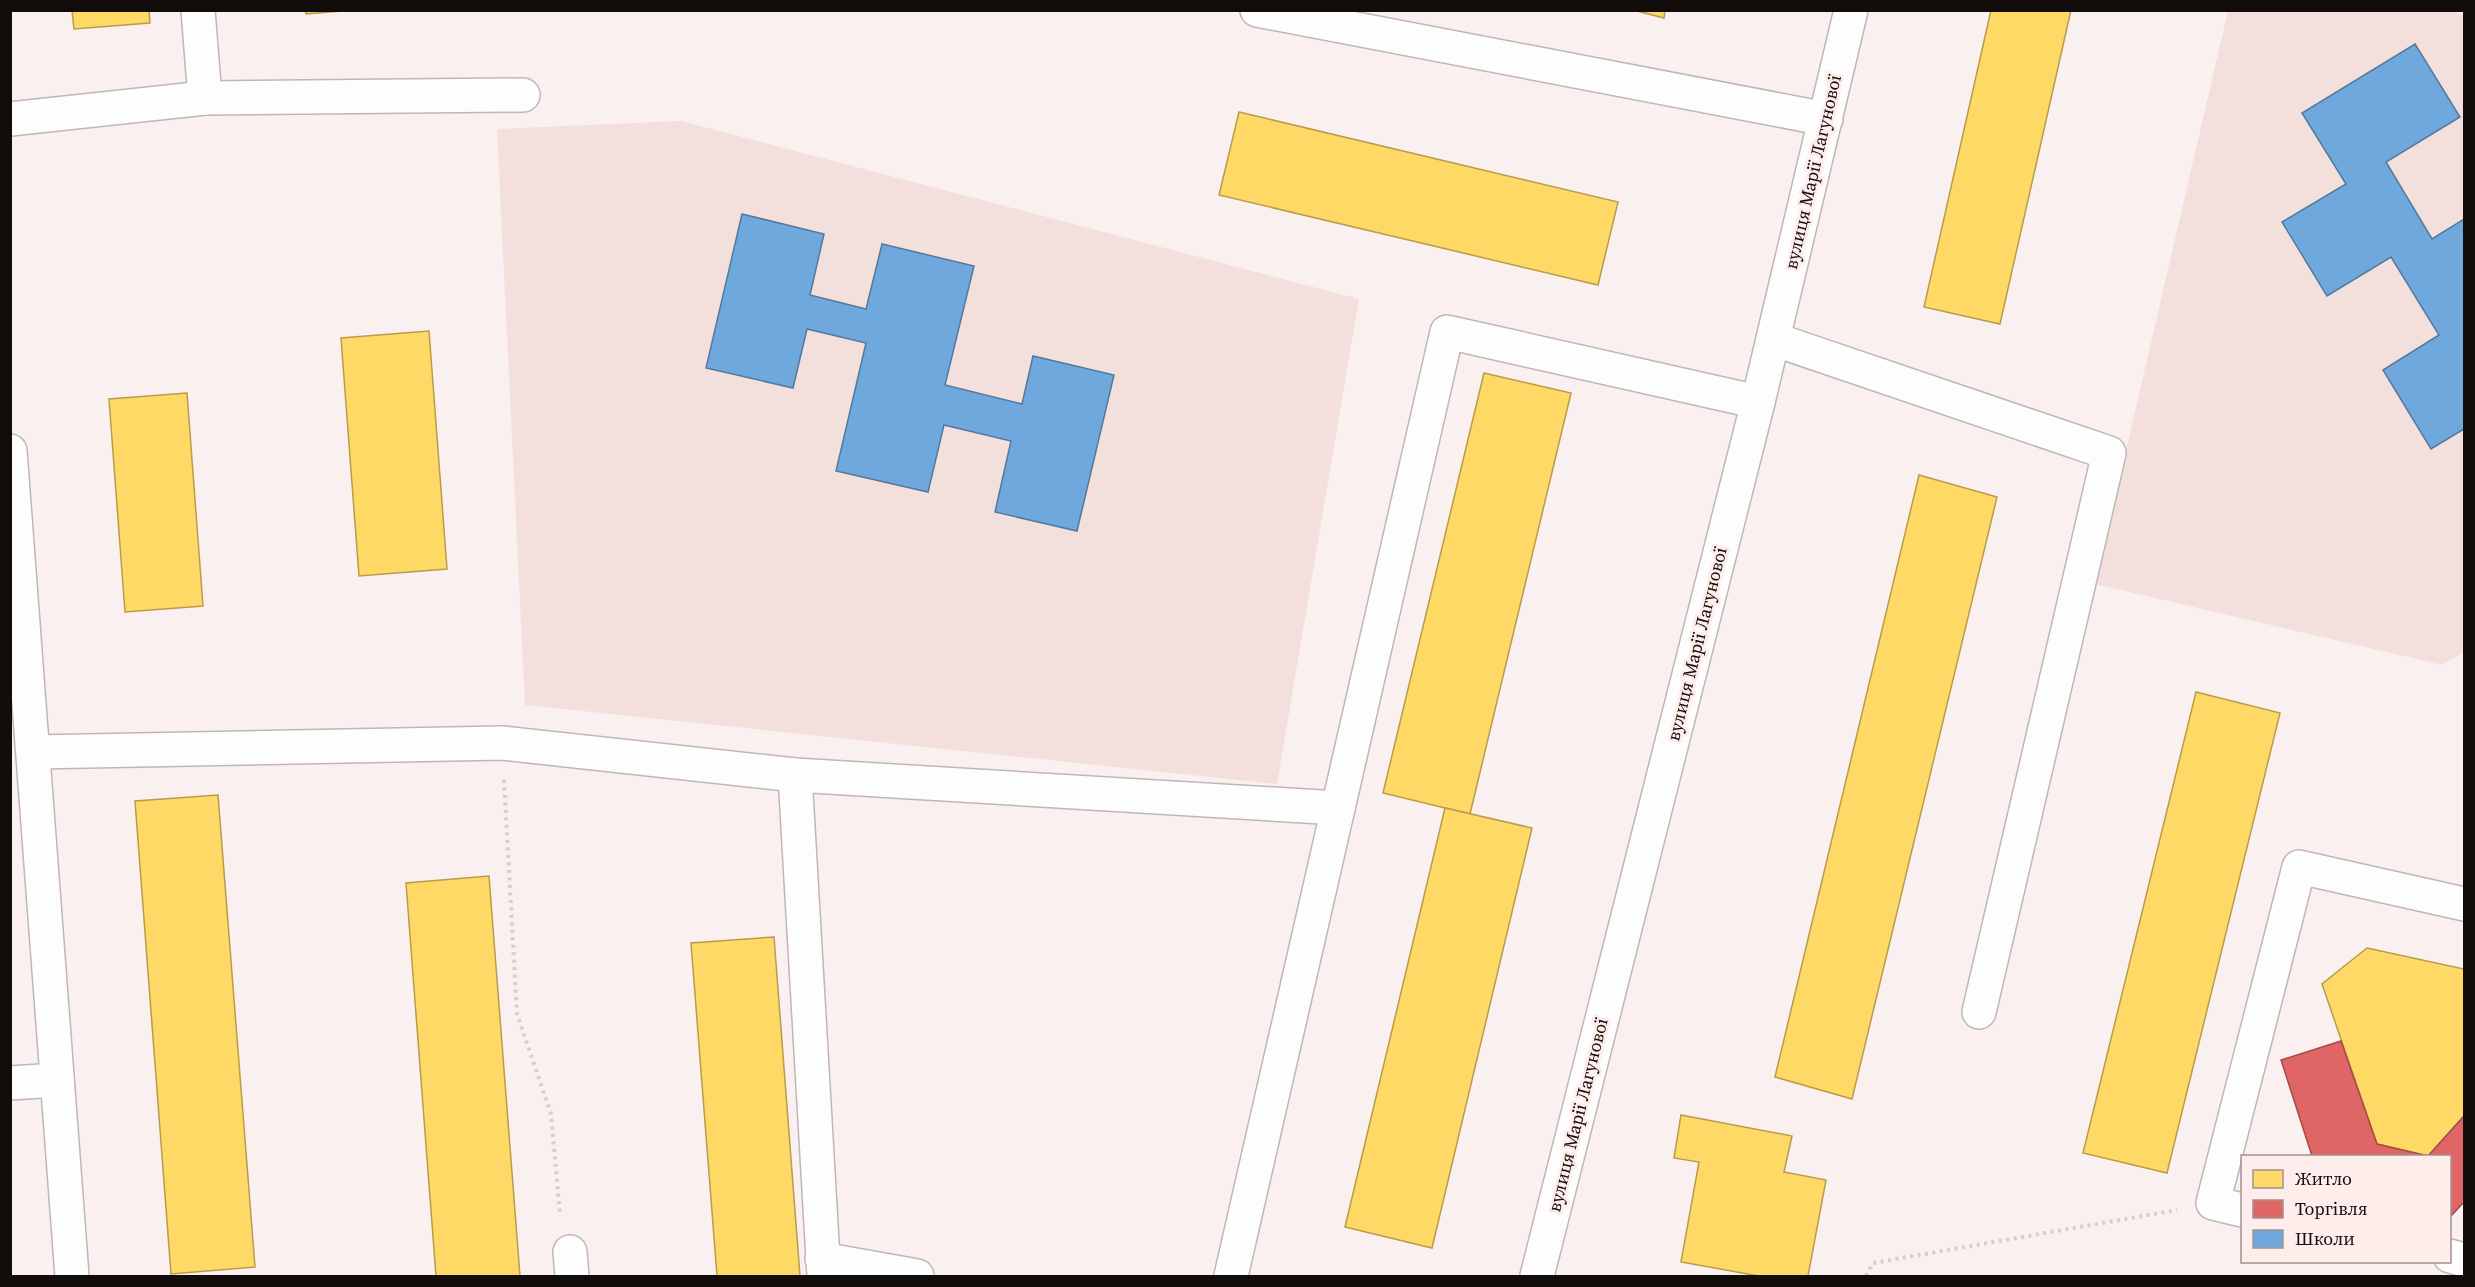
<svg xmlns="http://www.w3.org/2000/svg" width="2475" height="1287" font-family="'Source Serif 4',serif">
  <rect width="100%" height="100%" fill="#faf0ef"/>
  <g fill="#f3dfdc">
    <path d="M2445,10L2464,15V652L2442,665L2095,584L2228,11Z"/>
    <path d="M681,121L1359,299L1277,784L525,705L497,129Z"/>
  </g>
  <g fill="#ffd966" stroke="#b89c4b" stroke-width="1.5">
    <path d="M72,10H149L150,23L74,29Z"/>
    <path d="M305,10H355L306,14Z"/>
    <path d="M1633,10H1665L1664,18Z"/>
    <path d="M1991,10H2071L2000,324L1924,307Z"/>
    <path d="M1239,112L1618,202L1598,285L1219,195Z"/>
    <path d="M429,331L447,569L359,576L341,338Z"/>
    <path d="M1484,373L1571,393L1470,814L1383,793Z"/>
    <path d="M187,393L203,606L125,612L109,399Z"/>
    <path d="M1919,475L1997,497L1852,1099L1775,1077Z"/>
    <path d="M2196,692L2280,713L2167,1173L2083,1153Z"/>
    <path d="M218,795L255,1267L171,1274L135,801Z"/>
    <path d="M1445,808L1532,828L1432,1248L1345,1227Z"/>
    <path d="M489,876L520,1276H436L406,883Z"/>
    <path d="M774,937L800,1276H717L691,943Z"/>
    <path d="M2367,948L2464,969V1116L2428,1156L2377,1144L2322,984Z"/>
    <path d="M1681,1115L1792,1136L1784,1172L1826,1180L1808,1276H1759L1681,1262L1699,1162L1674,1158Z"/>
  </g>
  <path fill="#e06666" stroke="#a24b4b" stroke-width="1.5" d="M2341,1041L2377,1144L2428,1156L2464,1116V1202L2450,1217V1156H2312L2281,1060Z"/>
  <g fill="#6fa8dc" stroke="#53799d" stroke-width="1.5">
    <path d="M2415,44L2460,117L2386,162L2432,239L2464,219V429L2431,449L2383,370L2439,335L2391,257L2327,296L2282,222L2346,184L2302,113Z"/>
    <path d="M742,214L824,234L810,295L866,309L882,244L974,266L945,385L1022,404L1033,356L1114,375L1077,531L995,512L1011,441L944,425L928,492L836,471L866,343L807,329L793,388L706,368Z"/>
  </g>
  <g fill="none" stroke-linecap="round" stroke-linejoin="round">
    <g stroke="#bfb7b6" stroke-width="36">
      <g id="minor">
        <path d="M1257,10L1826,119"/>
        <path d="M205,98L523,95"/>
        <path d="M10,119L205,98L198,10"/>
        <path d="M1773,339L2109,453L1979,1012"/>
        <path d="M10,451L72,1276"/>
        <path d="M35,752L502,743L795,775L1338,808"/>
        <path d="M795,775L824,1276"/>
        <path d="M10,1083L57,1080"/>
        <path d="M2242,1210L2213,1203L2299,867L2464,904"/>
        <path d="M570,1252L572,1276"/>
        <path d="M2450,1256L2464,1260"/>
        <path d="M822,1259L917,1276"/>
        <path d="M1231,1276L1447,332L1758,402"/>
        <path d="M1537,1276L1758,402L1851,10"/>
      </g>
    </g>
    <g stroke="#d1cfcf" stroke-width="4" stroke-dasharray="3 4.5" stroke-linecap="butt">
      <path d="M504,780L517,1014L551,1114L560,1214"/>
      <path d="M1866,1276L1873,1263L2177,1210"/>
    </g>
    <use href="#minor" stroke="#fefdfd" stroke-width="33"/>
  </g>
  <g text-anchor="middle" stroke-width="6" stroke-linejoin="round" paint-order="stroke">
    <g font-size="18" fill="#120c0b" stroke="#feedeb">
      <text transform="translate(1813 172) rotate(-77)" y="6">вулиця Марії Лагунової</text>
      <text transform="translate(1697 644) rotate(-76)" y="6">вулиця Марії Лагунової</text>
      <text transform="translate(1578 1115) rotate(-76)" y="6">вулиця Марії Лагунової</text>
    </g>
  </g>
  <rect width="2475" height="1287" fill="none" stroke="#120c0b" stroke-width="24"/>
  <rect x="2241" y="1155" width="210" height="108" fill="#feedeb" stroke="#a09391" stroke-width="1.5"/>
  <rect x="2253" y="1170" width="30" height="18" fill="#ffd966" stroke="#a09391" stroke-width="1.5"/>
  <text x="2295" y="1185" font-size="18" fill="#120c0b">Житло</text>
  <rect x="2253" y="1200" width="30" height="18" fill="#e06666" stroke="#a09391" stroke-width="1.5"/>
  <text x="2295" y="1215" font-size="18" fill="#120c0b">Торгівля</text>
  <rect x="2253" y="1230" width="30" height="18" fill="#6fa8dc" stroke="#a09391" stroke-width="1.5"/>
  <text x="2295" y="1245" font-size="18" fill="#120c0b">Школи</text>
</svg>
